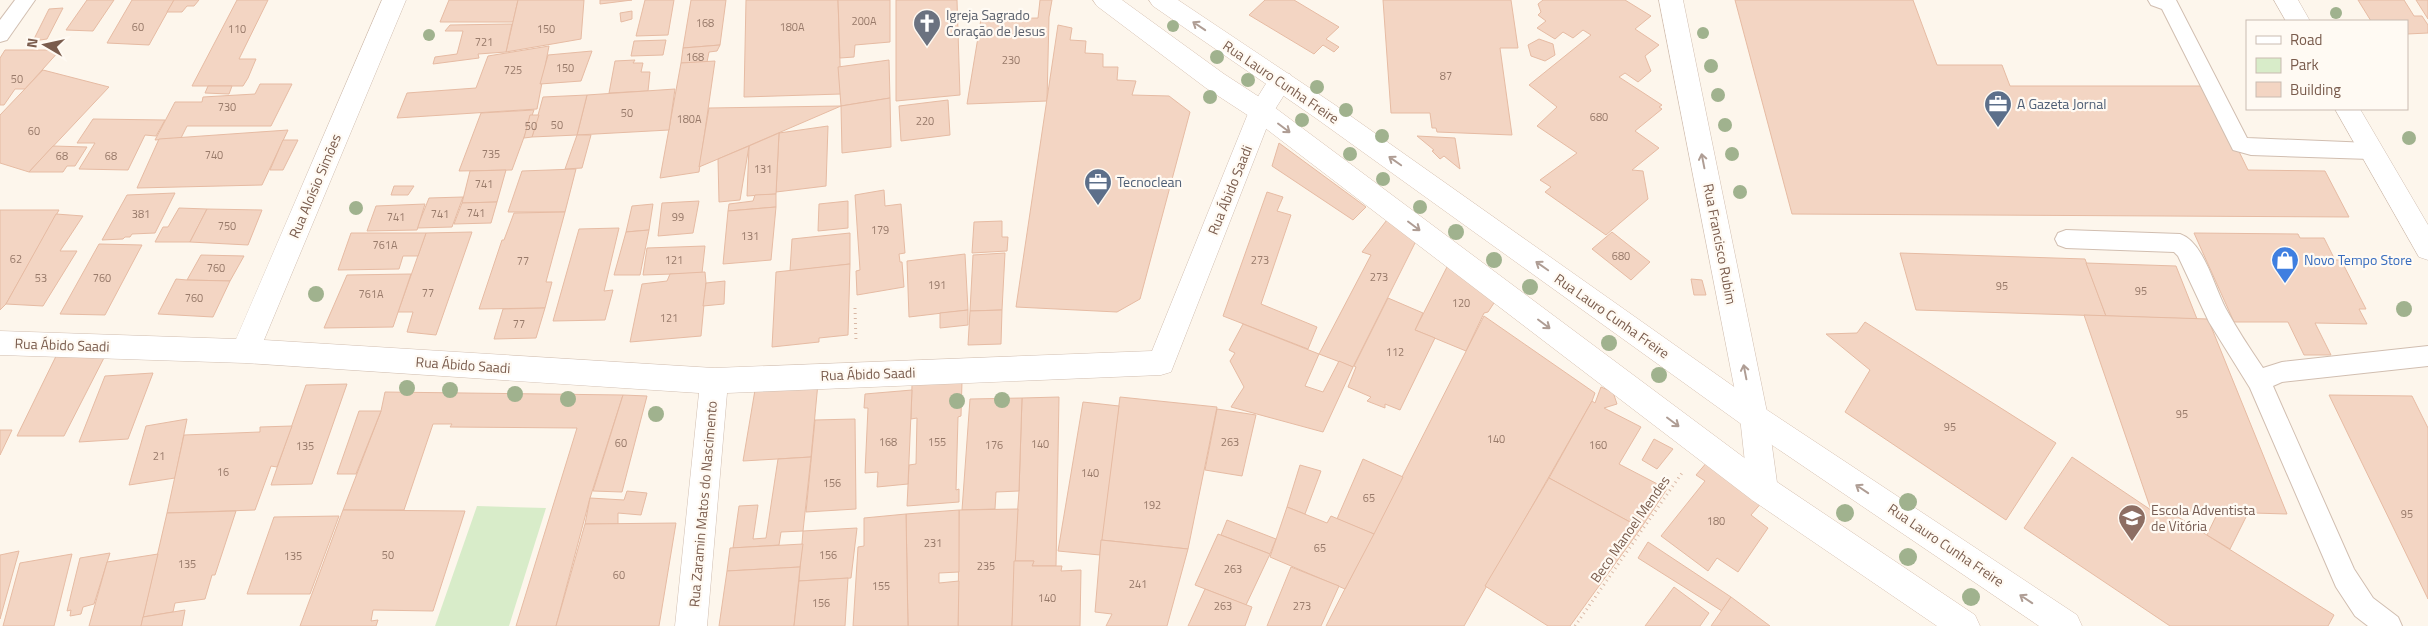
<svg xmlns="http://www.w3.org/2000/svg" width="2428" height="626" font-family="'Titillium Web',sans-serif">
  <rect width="100%" height="100%" fill="#fdf6ec"/>
  <path fill="#d8ecc9" d="M477,506L546,508L509,626H435Z"/>
  <g fill="#f3d5c3" stroke="#e6bba3">
    <path d="M87,0H114L93,31L66,30Z"/>
    <path d="M132,0H174L149,45L107,43Z"/>
    <path d="M174,0H199L194,6H187L182,12H167Z"/>
    <path d="M237,0H268L239,59H256L248,78L243,86H192Z"/>
    <path d="M449,0H518L513,22H440Z"/>
    <path d="M518,0H584L581,39L506,52Z"/>
    <path d="M600,0H632L600,4Z"/>
    <path d="M645,0H674L668,35L636,36Z"/>
    <path d="M691,0H726L720,45L683,48Z"/>
    <path d="M746,0H838L841,94L744,97Z"/>
    <path d="M838,0H890V42L855,45L854,57L840,58Z"/>
    <path d="M896,0H957L960,95L896,101Z"/>
    <path d="M1040,0H1052L1049,17L1047,101L967,104L981,19L1038,18Z"/>
    <path d="M1265,0H1294L1339,27L1326,39L1339,47L1334,52L1323,45L1314,54L1249,15Z"/>
    <path d="M1383,0H1511L1518,48H1500L1512,135L1437,132L1436,128H1432L1430,113H1391Z"/>
    <path d="M1543,0H1625L1651,16L1635,29L1659,45L1645,56L1651,71L1638,82L1625,73L1619,77L1662,105L1659,107L1662,109L1635,131L1659,148L1632,170L1643,171L1648,199L1606,235L1545,192L1551,187L1540,180L1577,153L1537,126L1557,107L1529,85L1591,35L1583,30L1573,38L1563,32L1555,39L1537,28L1546,21L1538,15L1541,12L1538,4Z"/>
    <path d="M1735,0H1913L1937,65H2002L2010,86H2207L2248,170L2325,171L2349,217L1792,214Z"/>
    <path d="M2358,0H2404L2414,16H2422L2428,25V33L2407,34V21H2371Z"/>
    <path d="M2416,0H2428V19Z"/>
    <path d="M63,8L47,39L33,41L49,9Z"/>
    <path d="M632,11V19L621,22L620,13Z"/>
    <path d="M512,24L506,52L478,54L479,58L433,64L435,57L457,54L463,31H445L450,25Z"/>
    <path d="M1058,25L1072,28L1070,40L1086,41L1085,53L1103,54V67H1118L1117,80L1136,81L1132,95L1169,96L1190,112L1140,299L1117,312L1016,307Z"/>
    <path d="M1539,39L1553,44L1555,55L1545,61L1531,56L1528,45Z"/>
    <path d="M666,40L663,55L631,56L634,41Z"/>
    <path d="M720,45L717,51L709,52L707,62L681,63L683,48Z"/>
    <path d="M549,46L537,109L397,118L407,93L476,88L488,56Z"/>
    <path d="M5,50H60L25,89H15L4,105H0V58Z"/>
    <path d="M592,51L581,81L540,84L548,55Z"/>
    <path d="M635,60L633,63H643L641,72H650L648,91L609,93L615,61Z"/>
    <path d="M889,60L890,98L841,106L838,67Z"/>
    <path d="M715,61L699,172L660,178L681,63Z"/>
    <path d="M43,70L109,87L29,172L0,163V115Z"/>
    <path d="M260,84H292L271,126H187L181,138L155,140L175,102H202L203,97L255,94Z"/>
    <path d="M208,86H232L229,94L205,93Z"/>
    <path d="M675,89L669,130L577,135L587,95Z"/>
    <path d="M587,95L577,135L532,137L543,97Z"/>
    <path d="M890,98L891,147L842,153L841,106Z"/>
    <path d="M948,100L950,135L901,141L899,106Z"/>
    <path d="M841,106L718,159L699,167L709,108Z"/>
    <path d="M534,110L512,170L459,171L481,113Z"/>
    <path d="M530,115H539L532,137L524,138Z"/>
    <path d="M93,119L165,120L156,136L145,135L128,170L79,169L95,143H77Z"/>
    <path d="M828,126L826,186L776,192L779,133Z"/>
    <path d="M288,130L262,185L137,188L159,139Z"/>
    <path d="M779,133L776,194L747,196L749,146Z"/>
    <path d="M577,135H591L582,168L565,169Z"/>
    <path d="M1417,136L1455,138L1460,169L1444,156L1440,159L1432,151L1434,150Z"/>
    <path d="M283,140H298L283,170H270Z"/>
    <path d="M1279,143L1366,207L1353,220L1272,166Z"/>
    <path d="M53,146L87,147L75,166H67L63,172H29Z"/>
    <path d="M749,146L740,200L719,202L718,159Z"/>
    <path d="M576,169L565,212H508L522,171Z"/>
    <path d="M506,170L497,202L462,203L470,171Z"/>
    <path d="M394,186H414L408,195H391Z"/>
    <path d="M884,190L885,206L901,204L905,253L899,254L900,262H902L904,287L857,295L856,271L860,270L855,195Z"/>
    <path d="M1267,192L1283,197L1277,211L1291,215L1261,304L1317,327L1308,349L1223,316Z"/>
    <path d="M175,193L155,233L132,234L130,237H125L123,239L102,240L127,195Z"/>
    <path d="M776,194V207L728,211L729,204L753,201L755,195Z"/>
    <path d="M463,197L452,227L417,228L429,198Z"/>
    <path d="M699,201L693,233L658,236L662,203Z"/>
    <path d="M848,201V228L818,231L819,204Z"/>
    <path d="M497,202L491,223L454,224L462,203Z"/>
    <path d="M425,204L417,230L367,231L376,206Z"/>
    <path d="M653,204L649,230L626,232L632,206Z"/>
    <path d="M776,207L771,260L723,264L728,211Z"/>
    <path d="M179,208L207,209L190,242H155L163,227H168Z"/>
    <path d="M207,209L262,210L248,245L190,242Z"/>
    <path d="M0,210H59L6,304L0,310Z"/>
    <path d="M565,212L546,282H552L545,308L479,309L502,240H504L514,213Z"/>
    <path d="M56,214L83,216L60,251H77L43,306L6,304Z"/>
    <path d="M1390,216L1418,237L1353,367L1319,354L1371,255L1362,252Z"/>
    <path d="M1002,221V237H1008L1007,251L972,253L974,222Z"/>
    <path d="M619,228L604,291L613,290L605,320L553,321L579,229Z"/>
    <path d="M649,230L640,275H614L626,232Z"/>
    <path d="M472,232L436,335L407,332L413,312H398L426,233Z"/>
    <path d="M1612,232L1650,262L1631,280L1592,249Z"/>
    <path d="M351,233H426L418,256H403L399,269L338,270Z"/>
    <path d="M850,233V264L790,271L792,239Z"/>
    <path d="M2194,233L2298,234L2300,238H2324L2335,260H2341L2366,309H2359L2367,324L2315,323L2331,355H2304L2288,322H2234Z"/>
    <path d="M99,244L142,245L105,315L60,314Z"/>
    <path d="M705,246L702,273L643,275L647,248Z"/>
    <path d="M1005,253L1002,310L970,311L973,255Z"/>
    <path d="M1900,253L2085,259L2106,316L1916,310Z"/>
    <path d="M965,254L968,310L909,317L907,261Z"/>
    <path d="M201,255L244,256L230,281L187,280Z"/>
    <path d="M1450,261L1500,294L1488,312L1484,313L1466,351L1415,330Z"/>
    <path d="M2086,263L2176,266L2197,319L2106,316Z"/>
    <path d="M850,264L848,335L819,338V342L772,347L776,272Z"/>
    <path d="M705,272L706,283L701,336L630,342L642,284L667,281L670,274Z"/>
    <path d="M411,274L393,327L324,328L347,275Z"/>
    <path d="M176,279L187,280L230,281L213,317L158,314Z"/>
    <path d="M1691,279L1702,280L1706,295H1694Z"/>
    <path d="M725,281L724,304L703,306L706,283Z"/>
    <path d="M1388,298L1423,313L1415,330L1435,338L1400,410L1385,404V408L1367,401L1371,397L1348,387L1356,367L1354,366Z"/>
    <path d="M545,308L536,338L494,339L503,309Z"/>
    <path d="M968,310V325L940,328V313Z"/>
    <path d="M1002,310L1001,344L968,345L970,311Z"/>
    <path d="M2084,315L2208,319L2287,514L2151,510Z"/>
    <path d="M1484,316L1595,393L1592,401L1464,626H1326Z"/>
    <path d="M1865,322L2056,443L2006,520L1845,412L1870,370L1826,334L1857,333Z"/>
    <path d="M1243,324L1319,354L1305,386L1323,392L1339,361L1353,367L1323,432L1231,407L1244,387L1230,361L1235,353L1229,350Z"/>
    <path d="M59,350H108L64,436H17Z"/>
    <path d="M153,373L128,439L79,442L105,376Z"/>
    <path d="M962,381L961,416L958,417L956,490L959,489V502L907,506L909,465L916,464L917,418L911,419L912,385Z"/>
    <path d="M818,383L811,457L743,461L755,390Z"/>
    <path d="M347,384L312,484L271,485L306,385Z"/>
    <path d="M1601,387L1613,392L1617,404L1604,408L1641,427L1619,464L1667,489L1641,528L1549,478L1592,401L1595,403Z"/>
    <path d="M912,390L908,484L877,487L878,472L865,473L868,408H864L865,394Z"/>
    <path d="M385,392L623,395L590,498L556,626H516L577,428L450,427L452,424H433L404,510H343L381,411Z"/>
    <path d="M623,395L647,396L622,492L593,491Z"/>
    <path d="M2329,395L2412,396L2428,428V599Z"/>
    <path d="M1059,397L1056,566H1032L1034,561H1014L1019,491L1022,398Z"/>
    <path d="M1120,397L1217,407L1188,549L1101,540Z"/>
    <path d="M1022,398L1019,491L996,492L995,509L962,510L970,399Z"/>
    <path d="M1083,402L1119,406L1100,555L1058,551Z"/>
    <path d="M1217,409L1256,415L1242,476L1205,470Z"/>
    <path d="M359,411H381L356,474H337Z"/>
    <path d="M187,419L175,478L129,485L146,426Z"/>
    <path d="M855,419L856,509L806,512L815,420Z"/>
    <path d="M292,426L277,467L271,466L255,510L167,513L184,435L260,432V427Z"/>
    <path d="M0,430H12L0,455Z"/>
    <path d="M1654,439L1673,449L1657,469L1642,460Z"/>
    <path d="M811,457L803,531L781,532L779,545L733,548L739,506L758,505L753,539L766,538L778,459Z"/>
    <path d="M2072,457L2151,510H2167L2334,615L2328,626H2170L2024,528Z"/>
    <path d="M1363,459L1403,477L1374,534L1337,519Z"/>
    <path d="M1708,461L1763,501L1751,515L1768,528L1738,572L1717,558L1708,571L1661,536L1705,481L1696,475Z"/>
    <path d="M1300,465L1321,471L1305,514L1287,507Z"/>
    <path d="M1549,478L1641,528L1570,626H1548L1485,586Z"/>
    <path d="M627,491L647,493L641,515L618,513V524H585L590,498L624,500Z"/>
    <path d="M1287,507L1327,523L1331,516L1374,534L1345,589L1270,557Z"/>
    <path d="M1018,509L1012,626H958L959,510Z"/>
    <path d="M343,510L465,511L433,611L373,610L371,621L378,620L376,626H300Z"/>
    <path d="M959,510V572L939,573V583L959,581L958,626H908L906,514Z"/>
    <path d="M236,511L215,575H212L205,599L175,603L173,612L143,617L167,513Z"/>
    <path d="M2218,512L2248,513L2230,549L2207,535Z"/>
    <path d="M906,514L908,626H853L858,547L864,546V518Z"/>
    <path d="M339,516L310,594H247L274,517Z"/>
    <path d="M1227,520L1276,539L1270,554L1221,535Z"/>
    <path d="M676,523L659,626H556L585,524Z"/>
    <path d="M857,528L851,578L799,581L803,531Z"/>
    <path d="M1218,534L1270,554L1246,605L1195,585Z"/>
    <path d="M1101,540L1188,549L1167,626H1106L1112,614L1095,612Z"/>
    <path d="M1648,542L1731,597L1722,611L1638,558Z"/>
    <path d="M803,544L800,567L727,571L730,548Z"/>
    <path d="M19,551L0,619V555Z"/>
    <path d="M110,553L94,604L83,607L81,614L70,616L71,610L67,611L80,558Z"/>
    <path d="M72,554L54,626H3L20,563Z"/>
    <path d="M158,554L141,626H89L107,562Z"/>
    <path d="M1014,561H1034L1032,566H1062L1061,571L1081,570L1080,626H1012Z"/>
    <path d="M800,567L794,626H719L727,571Z"/>
    <path d="M1291,567L1339,586L1321,626H1267Z"/>
    <path d="M848,578L845,626H794L799,581Z"/>
    <path d="M1674,587L1709,613L1700,626H1645Z"/>
    <path d="M1205,589L1252,607L1245,626H1188Z"/>
    <path d="M1731,597L1770,626H1711Z"/>
    <path d="M185,610L182,626H141L143,617Z"/>
  </g>
  <g fill="none" stroke-linecap="round" stroke-linejoin="round">
    <g stroke="#d1beb0" stroke-width="2">
      <g id="lane">
        <path d="M15,0H35L7,40L0,42V20Z"/>
        <path d="M2148,0H2176L2247,138L2370,143L2377,145L2380,151L2377,157L2370,159L2251,155L2233,150L2162,9L2151,5Z"/>
        <path d="M2066,230L2180,234C2204,242 2214,287 2226,309C2237,329 2250,349 2263,368L2282,362L2428,346V366L2282,382L2273,386L2354,569L2373,598L2398,617L2402,626H2368L2355,616L2336,587L2250,388L2209,322L2178,256L2174,252L2066,248L2058,245L2055,239L2058,233Z"/>
      </g>
    </g>
    <g stroke="#d1beb0" stroke-width="1">
      <g id="street">
        <path d="M382,0H406L264,340L714,368L1152,351L1249,111L1272,74L1281,72L1290,74L1293,81L1272,114L1171,372L1161,375L727,393L707,626H675L699,393L245,363L0,355V331L236,339Z"/>
        <path d="M1659,0H1683L1768,417L1778,490L1774,500L1763,504L1752,500L1748,490L1740,417Z"/>
        <path d="M2274,0H2298L2310,21H2286Z"/>
        <path d="M2335,109H2360L2428,225V260L2419,257Z"/>
      </g>
    </g>
    <g stroke="#d6c0b0" stroke-width="1">
      <g id="secondary">
        <path d="M1093,0H1122L1224,74L1270,104L1774,480L1975,615L1980,626H1937L1752,500L1252,118L1206,88L1097,6Z"/>
        <path d="M1149,0H1178L1335,105L1764,408L2077,615L2082,626H2039L1744,426L1317,119L1153,6Z"/>
      </g>
    </g>
    <g stroke="#d9b8a5" stroke-width="3" stroke-dasharray="1 4" stroke-linecap="butt">
      <path d="M855,308L856,342"/>
      <path d="M1575,626L1682,473"/>
    </g>
    <use href="#lane" fill="#fff" fill-rule="evenodd"/>
    <use href="#street" fill="#fff" fill-rule="evenodd"/>
    <use href="#secondary" fill="#fff" fill-rule="evenodd"/>
  </g>
  <g fill="#a0b28e">
    <circle cx="2336" cy="13" r="6"/>
    <circle cx="1173" cy="26" r="6"/>
    <circle cx="1703" cy="33" r="6"/>
    <circle cx="429" cy="35" r="6"/>
    <circle cx="1217" cy="57" r="7"/>
    <circle cx="1711" cy="66" r="7"/>
    <circle cx="1248" cy="80" r="7"/>
    <circle cx="1317" cy="87" r="7"/>
    <circle cx="1718" cy="95" r="7"/>
    <circle cx="1210" cy="97" r="7"/>
    <circle cx="1346" cy="110" r="7"/>
    <circle cx="1302" cy="120" r="7"/>
    <circle cx="1725" cy="125" r="7"/>
    <circle cx="1382" cy="136" r="7"/>
    <circle cx="2409" cy="138" r="7"/>
    <circle cx="1350" cy="154" r="7"/>
    <circle cx="1732" cy="154" r="7"/>
    <circle cx="1383" cy="179" r="7"/>
    <circle cx="1740" cy="192" r="7"/>
    <circle cx="1420" cy="207" r="7"/>
    <circle cx="356" cy="208" r="7"/>
    <circle cx="1456" cy="232" r="8"/>
    <circle cx="1494" cy="260" r="8"/>
    <circle cx="1530" cy="287" r="8"/>
    <circle cx="316" cy="294" r="8"/>
    <circle cx="2404" cy="309" r="8"/>
    <circle cx="1609" cy="343" r="8"/>
    <circle cx="1659" cy="375" r="8"/>
    <circle cx="407" cy="388" r="8"/>
    <circle cx="450" cy="390" r="8"/>
    <circle cx="515" cy="394" r="8"/>
    <circle cx="568" cy="399" r="8"/>
    <circle cx="1002" cy="400" r="8"/>
    <circle cx="957" cy="401" r="8"/>
    <circle cx="656" cy="414" r="8"/>
    <circle cx="1908" cy="502" r="9"/>
    <circle cx="1845" cy="513" r="9"/>
    <circle cx="1908" cy="557" r="9"/>
    <circle cx="1971" cy="597" r="9"/>
  </g>
  <defs><path id="oneway-shaft" d="M-6 0H5M1.5-3L5.5 0L1.5 3" fill="none" stroke-width="1.6" stroke-linecap="round" stroke-linejoin="round" transform="scale(1.25)"/></defs>
  <g stroke="#af9d94">
    <use href="#oneway-shaft" transform="translate(1199 26) rotate(-146)"/>
    <use href="#oneway-shaft" transform="translate(1284 128) rotate(37)"/>
    <use href="#oneway-shaft" transform="translate(1395 161) rotate(-145)"/>
    <use href="#oneway-shaft" transform="translate(1703 161) rotate(-101)"/>
    <use href="#oneway-shaft" transform="translate(1414 226) rotate(37)"/>
    <use href="#oneway-shaft" transform="translate(1542 266) rotate(-145)"/>
    <use href="#oneway-shaft" transform="translate(1544 324) rotate(37)"/>
    <use href="#oneway-shaft" transform="translate(1745 372) rotate(-101)"/>
    <use href="#oneway-shaft" transform="translate(1673 422) rotate(37)"/>
    <use href="#oneway-shaft" transform="translate(1862 489) rotate(-146)"/>
    <use href="#oneway-shaft" transform="translate(2026 599) rotate(-146)"/>
  </g>
  <defs>
    <g id="church-pin" transform="scale(1.4375)"><path d="M0 17L-7.5 6A9.5 9.5 0 1 1 7.5 6Z" fill="#6b7280" stroke="#fffaf3"/><path d="M-1.2-6h2.4v3.5h3.3v2.4h-3.3V6h-2.4V-.1h-3.3v-2.4h3.3Z" fill="#fff"/></g>
    <g id="office-pin" transform="scale(1.4375)"><path d="M0 17L-7.5 6A9.5 9.5 0 1 1 7.5 6Z" fill="#5c6f8a" stroke="#fffaf3"/><path d="M-6-3h4V-5.5h4V-3h4V5H-6ZM-1-4.5V-3h2v-1.5ZM-6 0V1H6V0Z" fill="#fff"/></g>
    <g id="shop-pin" transform="scale(1.4375)"><path d="M0 17L-7.5 6A9.5 9.5 0 1 1 7.5 6Z" fill="#3f7fe0" stroke="#fffaf3"/><path d="M-5-2.5h2.3a2.7 3.5 0 0 1 5.4 0H5L5.5 6h-11ZM-1.5-2.5h3a1.5 2.3 0 0 0-3 0Z" fill="#fff"/></g>
    <g id="school-pin" transform="scale(1.4375)"><path d="M0 17L-7.5 6A9.5 9.5 0 1 1 7.5 6Z" fill="#8d6e63" stroke="#fffaf3"/><path d="M0-5L7-2L0 1L-7-2ZM-4 1L0 2.5L4 1V4Q0 6-4 4Z" fill="#fff"/></g>
  </defs>
  <g fill-rule="evenodd">
    <use href="#church-pin" x="927" y="23"/>
    <use href="#office-pin" x="1998" y="104"/>
    <use href="#office-pin" x="1098" y="182"/>
    <use href="#shop-pin" x="2285" y="260"/>
    <use href="#school-pin" x="2132" y="518"/>
  </g>
  <g text-anchor="middle" stroke-width="4.5" stroke-linejoin="round" paint-order="stroke">
    <g font-size="11" fill="#987a6a">
      <text x="864" y="25">200A</text>
      <text x="705" y="27">168</text>
      <text x="138" y="31">60</text>
      <text x="792" y="31">180A</text>
      <text x="237" y="33">110</text>
      <text x="546" y="33">150</text>
      <text x="484" y="46">721</text>
      <text x="695" y="61">168</text>
      <text x="1011" y="64">230</text>
      <text x="565" y="72">150</text>
      <text x="513" y="74">725</text>
      <text x="1446" y="80">87</text>
      <text x="17" y="83">50</text>
      <text x="227" y="111">730</text>
      <text x="627" y="117">50</text>
      <text x="1599" y="121">680</text>
      <text x="689" y="123">180A</text>
      <text x="925" y="125">220</text>
      <text x="557" y="129">50</text>
      <text x="531" y="130">50</text>
      <text x="34" y="135">60</text>
      <text x="491" y="158">735</text>
      <text x="214" y="159">740</text>
      <text x="62" y="160">68</text>
      <text x="111" y="160">68</text>
      <text x="763" y="173">131</text>
      <text x="484" y="188">741</text>
      <text x="476" y="217">741</text>
      <text x="141" y="218">381</text>
      <text x="440" y="218">741</text>
      <text x="396" y="221">741</text>
      <text x="678" y="221">99</text>
      <text x="227" y="230">750</text>
      <text x="880" y="234">179</text>
      <text x="750" y="240">131</text>
      <text x="385" y="249">761A</text>
      <text x="1621" y="260">680</text>
      <text x="16" y="263">62</text>
      <text x="674" y="264">121</text>
      <text x="1260" y="264">273</text>
      <text x="523" y="265">77</text>
      <text x="216" y="272">760</text>
      <text x="1379" y="281">273</text>
      <text x="41" y="282">53</text>
      <text x="102" y="282">760</text>
      <text x="937" y="289">191</text>
      <text x="2002" y="290">95</text>
      <text x="2141" y="295">95</text>
      <text x="428" y="297">77</text>
      <text x="371" y="298">761A</text>
      <text x="194" y="302">760</text>
      <text x="1461" y="307">120</text>
      <text x="669" y="322">121</text>
      <text x="519" y="328">77</text>
      <text x="1395" y="356">112</text>
      <text x="2182" y="418">95</text>
      <text x="1950" y="431">95</text>
      <text x="1496" y="443">140</text>
      <text x="888" y="446">168</text>
      <text x="937" y="446">155</text>
      <text x="1230" y="446">263</text>
      <text x="621" y="447">60</text>
      <text x="1040" y="448">140</text>
      <text x="994" y="449">176</text>
      <text x="1598" y="449">160</text>
      <text x="305" y="450">135</text>
      <text x="159" y="460">21</text>
      <text x="223" y="476">16</text>
      <text x="1090" y="477">140</text>
      <text x="832" y="487">156</text>
      <text x="1369" y="502">65</text>
      <text x="1152" y="509">192</text>
      <text x="2407" y="518">95</text>
      <text x="1716" y="525">180</text>
      <text x="933" y="547">231</text>
      <text x="1320" y="552">65</text>
      <text x="388" y="559">50</text>
      <text x="828" y="559">156</text>
      <text x="293" y="560">135</text>
      <text x="187" y="568">135</text>
      <text x="986" y="570">235</text>
      <text x="1233" y="573">263</text>
      <text x="619" y="579">60</text>
      <text x="1138" y="588">241</text>
      <text x="881" y="590">155</text>
      <text x="1047" y="602">140</text>
      <text x="821" y="607">156</text>
      <text x="1223" y="610">263</text>
      <text x="1302" y="610">273</text>
    </g>
    <g font-size="14" fill="#5b616d" stroke="#fffaf3" text-anchor="start">
      <text x="946" y="20">Igreja Sagrado<tspan x="946" dy="16">Coração de Jesus</tspan></text>
    </g>
    <g font-size="14" fill="#7a5c4d" stroke="#fffaf3">
      <text transform="translate(1281 82) rotate(34)" y="5">Rua Lauro Cunha Freire</text>
      <text transform="translate(315 186) rotate(-67)" y="5">Rua Aloísio Simões</text>
      <text transform="translate(1230 190) rotate(-68)" y="5">Rua Ábido Saadi</text>
      <text transform="translate(1720 244) rotate(79)" y="5">Rua Francisco Rubim</text>
      <text transform="translate(1612 316) rotate(35)" y="5">Rua Lauro Cunha Freire</text>
      <text transform="translate(62 345) rotate(2)" y="5">Rua Ábido Saadi</text>
      <text transform="translate(463 365) rotate(4)" y="5">Rua Ábido Saadi</text>
      <text transform="translate(868 374) rotate(-2)" y="5">Rua Ábido Saadi</text>
      <text transform="translate(703 504) rotate(-85)" y="5">Rua Zaramin Matos do Nascimento</text>
      <text transform="translate(1630 529) rotate(-55)" y="5">Beco Manoel Mendes</text>
      <text transform="translate(1946 545) rotate(34)" y="5">Rua Lauro Cunha Freire</text>
    </g>
    <g font-size="14" fill="#4e5e75" stroke="#fffaf3" text-anchor="start">
      <text x="2017" y="109">A Gazeta Jornal</text>
      <text x="1117" y="187">Tecnoclean</text>
    </g>
    <g font-size="14" fill="#366cbe" stroke="#fffaf3" text-anchor="start">
      <text x="2304" y="265">Novo Tempo Store</text>
    </g>
    <g font-size="14" fill="#785e54" stroke="#fffaf3" text-anchor="start">
      <text x="2151" y="515">Escola Adventista<tspan x="2151" dy="16">de Vitória</tspan></text>
    </g>
  </g>
  <rect x="2246" y="20" width="162" height="90" fill="#fffaf3" stroke="#cabbb1"/>
  <rect x="2256" y="36" width="25" height="8" fill="#ffffff" stroke="#cabbb1"/>
  <text x="2290" y="45" font-size="15" fill="#7a5c4d">Road</text>
  <rect x="2256" y="58" width="25" height="15" fill="#d8ecc9" stroke="#cabbb1"/>
  <text x="2290" y="70" font-size="15" fill="#7a5c4d">Park</text>
  <rect x="2256" y="82" width="25" height="15" fill="#f3d5c3" stroke="#cabbb1"/>
  <text x="2290" y="95" font-size="15" fill="#7a5c4d">Building</text>
  <g transform="translate(45 45) rotate(279)" stroke="#fffaf3" stroke-width="4" paint-order="stroke">
  <path d="M0-4L9 19L0 12L-9 19Z" fill="#7a5c4d"/>
  <text y="-8" font-size="14" font-weight="bold" text-anchor="middle" fill="#7a5c4d">N</text>
  </g>
</svg>
